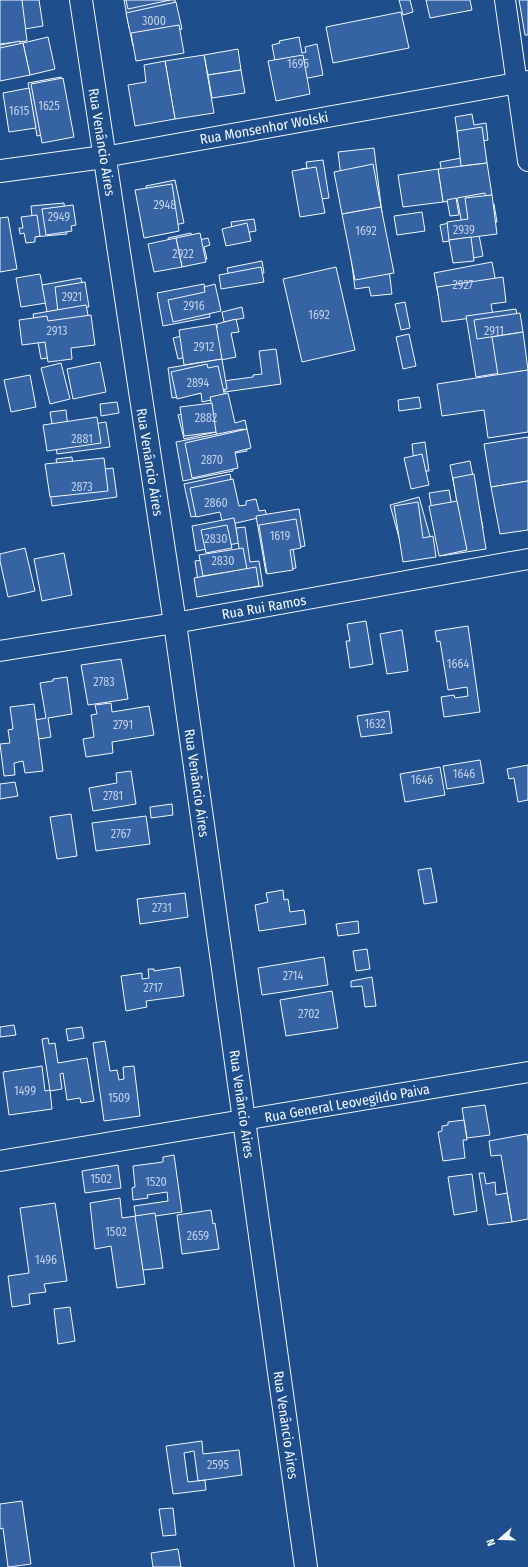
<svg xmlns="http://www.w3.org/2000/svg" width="528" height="1567" font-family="'Fira Sans Condensed',sans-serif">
  <rect width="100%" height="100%" fill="#1f4e8c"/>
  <g fill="#3563a3" stroke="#f2f6ff">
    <path d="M0,0H39L43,26L6,32L3,14H0Z"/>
    <path d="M0,0H22L27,41L0,44Z"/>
    <path d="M124,0H175L178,19L129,28Z"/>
    <path d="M126,0H170L128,9Z"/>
    <path d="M399,0H410L413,12L403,15Z"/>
    <path d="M426,0H470L472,10L430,18Z"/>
    <path d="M519,0H528V35H525Z"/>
    <path d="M176,2L182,29L169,32L170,39L133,46L126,13Z"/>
    <path d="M401,12L409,48L333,63L326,27Z"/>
    <path d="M179,25L184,53L136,61L131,33Z"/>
    <path d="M48,37L55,69L30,75L23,43Z"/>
    <path d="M299,37L302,53L306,52L305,47L317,44L323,75L279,84L272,45L280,43L279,41Z"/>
    <path d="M20,41L24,68L0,72V45Z"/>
    <path d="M23,43L30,75L0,81V48Z"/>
    <path d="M238,49L241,70L208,75L204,55Z"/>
    <path d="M204,55L214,113L175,119L165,61Z"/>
    <path d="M303,55L310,94L276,101L268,61Z"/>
    <path d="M165,61L175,119L135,126L128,85L146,82L144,65Z"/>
    <path d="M241,70L245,93L212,98L208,75Z"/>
    <path d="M61,77L70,130L37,136L28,83Z"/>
    <path d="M63,78L74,137L42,143L31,84Z"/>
    <path d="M29,88L36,128L9,132L3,93Z"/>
    <path d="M472,114L474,125L486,123L488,140L477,142L482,174L443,180L440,162L461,158L455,117Z"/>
    <path d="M482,127L487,163L461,166L457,131Z"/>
    <path d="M374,148L392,294L371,296L369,287L355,289L338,152Z"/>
    <path d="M323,160L329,198L305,201L301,169L307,168L306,162Z"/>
    <path d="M487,163L492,195L443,202L438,169Z"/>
    <path d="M373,164L381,207L342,214L334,172Z"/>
    <path d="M316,167L325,213L300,217L292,171Z"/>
    <path d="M438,169L443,202L403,207L398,175Z"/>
    <path d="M175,180L184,223L156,229L146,186Z"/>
    <path d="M172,184L179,231L144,238L135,190Z"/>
    <path d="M485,193L487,205L494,204L497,222L486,224L488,234L479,235L483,256L454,262L450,241L443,242L440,225L449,223L450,227L462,224L457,198Z"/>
    <path d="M492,195L497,234L449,240L447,222L468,219L465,198Z"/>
    <path d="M456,198L459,215L450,216L447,200Z"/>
    <path d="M64,203L67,234L34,237L31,206Z"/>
    <path d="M73,205L76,225L71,226L72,231L46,235L42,209Z"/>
    <path d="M381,207L394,273L355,280L342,214Z"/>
    <path d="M422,212L425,231L397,235L394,216Z"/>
    <path d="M37,215L40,236L35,237V242L26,243L24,233L20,234L19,228H23L21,217Z"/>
    <path d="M8,217L17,269L0,272V218Z"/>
    <path d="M254,219L256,231L233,235L231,222Z"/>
    <path d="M247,223L251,241L226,246L222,229Z"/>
    <path d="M191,233L192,238L189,239L190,242L208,238L210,245L204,247L207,259L163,269L159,249L170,247L168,238Z"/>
    <path d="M200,233L206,262L182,267L176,238Z"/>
    <path d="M471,237L474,261L453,263L449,240Z"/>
    <path d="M176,238L182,267L154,272L148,244Z"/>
    <path d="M262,261L264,273L230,281L227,268Z"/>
    <path d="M492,262L496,283L482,286L484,297L440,305L434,273Z"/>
    <path d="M261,267L264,282L221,289L219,275Z"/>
    <path d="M336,267L355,350L302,362L283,279Z"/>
    <path d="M40,274L46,303L21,307L16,278Z"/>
    <path d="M503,277L506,302L491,304L493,315L442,322L437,287Z"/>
    <path d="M81,278L86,305L47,312L42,285Z"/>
    <path d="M85,282L89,307L58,312L55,287Z"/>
    <path d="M204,284L210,317L163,326L157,293Z"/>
    <path d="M215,284L221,311L173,322L168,300L205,292L204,287Z"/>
    <path d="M405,302L410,328L401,330L395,304Z"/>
    <path d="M86,305L93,340L64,345L66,355L41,359L33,314Z"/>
    <path d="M242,307L244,318L224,322L222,312Z"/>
    <path d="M516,309L525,369L476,377L466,316Z"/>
    <path d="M520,313L523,332L477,339L474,320Z"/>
    <path d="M91,315L95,345L71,348L72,359L48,362L45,342L22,345L19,320L47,316L48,321Z"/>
    <path d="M236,319L239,332L231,333L236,357L192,366L190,356L178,359L173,338L217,328V324Z"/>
    <path d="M216,324L222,359L184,365L179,330Z"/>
    <path d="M523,332L528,370L498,375L492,337Z"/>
    <path d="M409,334L416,366L403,369L396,337Z"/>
    <path d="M276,349L281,384L225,392L223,381L253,377V375L262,374L259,351Z"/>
    <path d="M222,359L227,389L172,398L168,368Z"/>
    <path d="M100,362L106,392L73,399L67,369Z"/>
    <path d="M61,363L70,399L50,404L41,368Z"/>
    <path d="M207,364L208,368L218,366L225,397L202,402L201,393L177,399L171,372Z"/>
    <path d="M528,370V432L488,438L484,410L442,416L437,384Z"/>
    <path d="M30,375L36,407L11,412L4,380Z"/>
    <path d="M228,393L235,423L245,420L247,429L217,436L216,432L184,439L178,415L212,407L210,397Z"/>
    <path d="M419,397L421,408L399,411L398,400Z"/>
    <path d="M117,402L119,413L101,416L100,404Z"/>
    <path d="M212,403L216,432L184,436L180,407Z"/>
    <path d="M66,410L68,428L106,422L110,447L57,454L50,412Z"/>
    <path d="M97,417L101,443L47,451L43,425Z"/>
    <path d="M243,429L247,451L230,454L233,471L183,481L176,442Z"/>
    <path d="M247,429L251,448L235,452L238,468L192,478L185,443Z"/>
    <path d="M528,437V481L491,487L484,444Z"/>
    <path d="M425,442L429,471L415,472L412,444Z"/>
    <path d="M422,454L429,485L411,489L404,458Z"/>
    <path d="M72,457L74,473L113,468L117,497L52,506L48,477L59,476L56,459Z"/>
    <path d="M104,458L108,491L50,497L45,464Z"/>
    <path d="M470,461L483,528L463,532L450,465Z"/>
    <path d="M230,474L237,508L191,517L184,484Z"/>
    <path d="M474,474L486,549L440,556L434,522L442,521L441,515L433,516L429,493L449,490L456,529L461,528L453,478Z"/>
    <path d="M233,479L239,506L246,505V501L256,499L259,511L265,510L267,516L223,526L220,512L196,517L190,488Z"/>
    <path d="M528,481V530L500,534L491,487Z"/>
    <path d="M419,497L434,551L405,559L390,505Z"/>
    <path d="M457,501L467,550L439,556L429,506Z"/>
    <path d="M418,502L423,538L433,536L436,557L403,562L394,506Z"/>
    <path d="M299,509L305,546L293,548L296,568L266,573L256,516Z"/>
    <path d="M234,518L239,543L196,551L192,526Z"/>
    <path d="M296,519L301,548L290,550L293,570L267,574L259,525Z"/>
    <path d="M227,525L232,548L206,553L201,530Z"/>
    <path d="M245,527L250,562L259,561L263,586L200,595L195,561L240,555L236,528Z"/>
    <path d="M25,548L35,591L8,597L0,561V554Z"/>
    <path d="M243,548L247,569L203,576L199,555Z"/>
    <path d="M64,553L72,595L42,601L34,559Z"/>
    <path d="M256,567L259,586L197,597L194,578Z"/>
    <path d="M366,621L373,664L350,668L346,641H350L347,624Z"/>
    <path d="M468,626L480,712L444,717L441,697L454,695L455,698L468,696L467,687L448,690L440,641L437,642L435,631Z"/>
    <path d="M402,630L408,671L387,674L380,634Z"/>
    <path d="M121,659L128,699L88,705L81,665Z"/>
    <path d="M67,677L72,714L48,718L51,737L39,739L35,720L46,718L40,683L53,681V679Z"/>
    <path d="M111,703L112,712L149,706L154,735L112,742L113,753L86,757L83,739L94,737L91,715L97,714L95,705Z"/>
    <path d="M34,704L43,771L25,773L23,761L14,763L15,775L4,776L0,744L10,743L8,730L13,729L10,707Z"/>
    <path d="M389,711L392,733L361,737L357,716Z"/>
    <path d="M480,760L484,783L447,789L443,766Z"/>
    <path d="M528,765V800L518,802L514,778L509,779L507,769Z"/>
    <path d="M440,767L445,795L405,802L400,774Z"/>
    <path d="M131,771L136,804L93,811L89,788L117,783L116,773Z"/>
    <path d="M15,782L18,796L0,799V784Z"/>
    <path d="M172,804L173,815L151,818L150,807Z"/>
    <path d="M71,814L77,856L57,859L50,817Z"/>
    <path d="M146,816L150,844L96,851L92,823Z"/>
    <path d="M431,868L437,902L424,904L418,870Z"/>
    <path d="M283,890L284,900L288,899L290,912L304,910L306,924L259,931L255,905L268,902L266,893Z"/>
    <path d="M185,893L188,917L140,924L137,899Z"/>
    <path d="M358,921L359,933L338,936L336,924Z"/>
    <path d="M367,949L370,969L356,971L353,951Z"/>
    <path d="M324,957L328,985L262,995L258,968Z"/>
    <path d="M180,967L184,996L146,1001L147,1007L126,1011L121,976L142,973V979L149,978L148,969H154V971Z"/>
    <path d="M372,977L376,1006L365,1007L362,986L351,987V981Z"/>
    <path d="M332,991L338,1028L286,1036L280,1000Z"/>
    <path d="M14,1025L16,1035L0,1037V1027Z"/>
    <path d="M82,1027L84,1038L68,1041L66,1029Z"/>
    <path d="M48,1038L49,1044L55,1043L58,1063L87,1058L94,1101L81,1103L80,1098L67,1100L63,1073L60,1074L62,1089L50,1091L42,1039Z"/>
    <path d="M105,1041L110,1071L117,1070L119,1080L124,1079L123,1067L134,1066L140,1116L104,1121L93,1043Z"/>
    <path d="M42,1066L45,1091L50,1090L52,1109L9,1115L3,1072Z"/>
    <path d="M485,1105L490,1135L467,1138L462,1108Z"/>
    <path d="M464,1120L467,1140H463L465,1158L443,1161L438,1132L442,1131V1126L448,1125V1122Z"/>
    <path d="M527,1134L528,1142V1219L512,1222L501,1155L491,1156L489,1141Z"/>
    <path d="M174,1155L182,1212L136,1219L134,1206L168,1201L167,1192L147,1195L148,1198L133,1200L132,1188L135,1187L133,1166L163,1162V1157Z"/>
    <path d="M118,1165L121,1188L85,1193L82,1171Z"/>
    <path d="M479,1173H484L486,1184L495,1182L496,1195L507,1193L512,1222L488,1225Z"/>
    <path d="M472,1174L477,1211L454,1215L448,1177Z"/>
    <path d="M120,1198L122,1218L136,1216L145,1284L117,1288L111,1246L95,1249L90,1203Z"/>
    <path d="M55,1203L67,1281L44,1284L46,1292L29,1294L30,1304L12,1307L8,1276L29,1273L20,1208Z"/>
    <path d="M211,1210L213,1224L215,1223L219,1249L182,1254L177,1215Z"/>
    <path d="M155,1213L163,1268L143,1270L135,1216Z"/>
    <path d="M70,1307L75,1341L58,1344L54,1309Z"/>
    <path d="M202,1441L203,1454L239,1450L242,1475L198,1481L194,1451L184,1453L188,1482L205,1480L206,1490L173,1494L166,1446Z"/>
    <path d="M22,1501L31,1564L8,1567L3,1528L0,1529V1504Z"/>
    <path d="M173,1508L176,1535L163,1536L159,1509Z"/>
    <path d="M178,1549L181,1567H153L151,1553Z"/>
  </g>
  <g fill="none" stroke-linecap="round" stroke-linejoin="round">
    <g stroke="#f2f6ff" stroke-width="22">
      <g id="street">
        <path d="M505,0L528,161"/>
        <path d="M104,157L528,81"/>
        <path d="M0,651L175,623L528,559"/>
        <path d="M0,1161L528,1072"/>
      </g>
    </g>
    <g stroke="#f2f6ff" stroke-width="24">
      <g id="secondary">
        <path d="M81,0L175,623L306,1567"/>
        <path d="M0,171L104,157"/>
      </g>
    </g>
    <use href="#street" stroke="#1f4e8c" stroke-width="20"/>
    <use href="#secondary" stroke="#1f4e8c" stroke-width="22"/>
  </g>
  <g text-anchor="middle" stroke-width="3" stroke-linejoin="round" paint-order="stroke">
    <g font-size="12" fill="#c3d1e8">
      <text x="154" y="25">3000</text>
      <text x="298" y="68">1695</text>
      <text x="49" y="110">1625</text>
      <text x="19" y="115">1615</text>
      <text x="165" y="209">2948</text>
      <text x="59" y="221">2949</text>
      <text x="464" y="234">2939</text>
      <text x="366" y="235">1692</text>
      <text x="183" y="258">2922</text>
      <text x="463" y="289">2927</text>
      <text x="72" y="301">2921</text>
      <text x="194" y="310">2916</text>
      <text x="319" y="319">1692</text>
      <text x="57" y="335">2913</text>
      <text x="494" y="335">2911</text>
      <text x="204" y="351">2912</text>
      <text x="198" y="387">2894</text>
      <text x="206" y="422">2882</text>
      <text x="82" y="443">2881</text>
      <text x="212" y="464">2870</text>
      <text x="82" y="491">2873</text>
      <text x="216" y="507">2860</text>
      <text x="280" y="540">1619</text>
      <text x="216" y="543">2830</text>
      <text x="223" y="565">2830</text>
      <text x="458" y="668">1664</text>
      <text x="104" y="686">2783</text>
      <text x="375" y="728">1632</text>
      <text x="123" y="729">2791</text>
      <text x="464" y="778">1646</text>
      <text x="422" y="784">1646</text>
      <text x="113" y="800">2781</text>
      <text x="121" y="838">2767</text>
      <text x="162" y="912">2731</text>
      <text x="293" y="980">2714</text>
      <text x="153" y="992">2717</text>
      <text x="309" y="1018">2702</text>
      <text x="25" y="1095">1499</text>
      <text x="119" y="1102">1509</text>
      <text x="101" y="1183">1502</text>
      <text x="156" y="1186">1520</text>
      <text x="116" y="1236">1502</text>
      <text x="198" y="1240">2659</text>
      <text x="46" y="1264">1496</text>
      <text x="218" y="1469">2595</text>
    </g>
    <g font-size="14" fill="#f2f6ff" stroke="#1f4e8c">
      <text transform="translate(264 128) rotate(-10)" y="5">Rua Monsenhor Wolski</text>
      <text transform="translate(102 142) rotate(81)" y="5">Rua Venâncio Aires</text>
      <text transform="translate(150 462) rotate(81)" y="5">Rua Venâncio Aires</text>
      <text transform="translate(264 607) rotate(-10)" y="5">Rua Rui Ramos</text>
      <text transform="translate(197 783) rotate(82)" y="5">Rua Venâncio Aires</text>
      <text transform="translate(347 1103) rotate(-10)" y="5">Rua General Leovegildo Paiva</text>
      <text transform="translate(242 1104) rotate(82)" y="5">Rua Venâncio Aires</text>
      <text transform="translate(286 1425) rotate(82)" y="5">Rua Venâncio Aires</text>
    </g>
  </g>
  <g transform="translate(500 1539) rotate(250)" stroke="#1f4e8c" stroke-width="3" paint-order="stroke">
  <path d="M0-3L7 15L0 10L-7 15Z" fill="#f2f6ff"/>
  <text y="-6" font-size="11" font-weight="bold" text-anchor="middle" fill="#f2f6ff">N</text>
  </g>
</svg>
